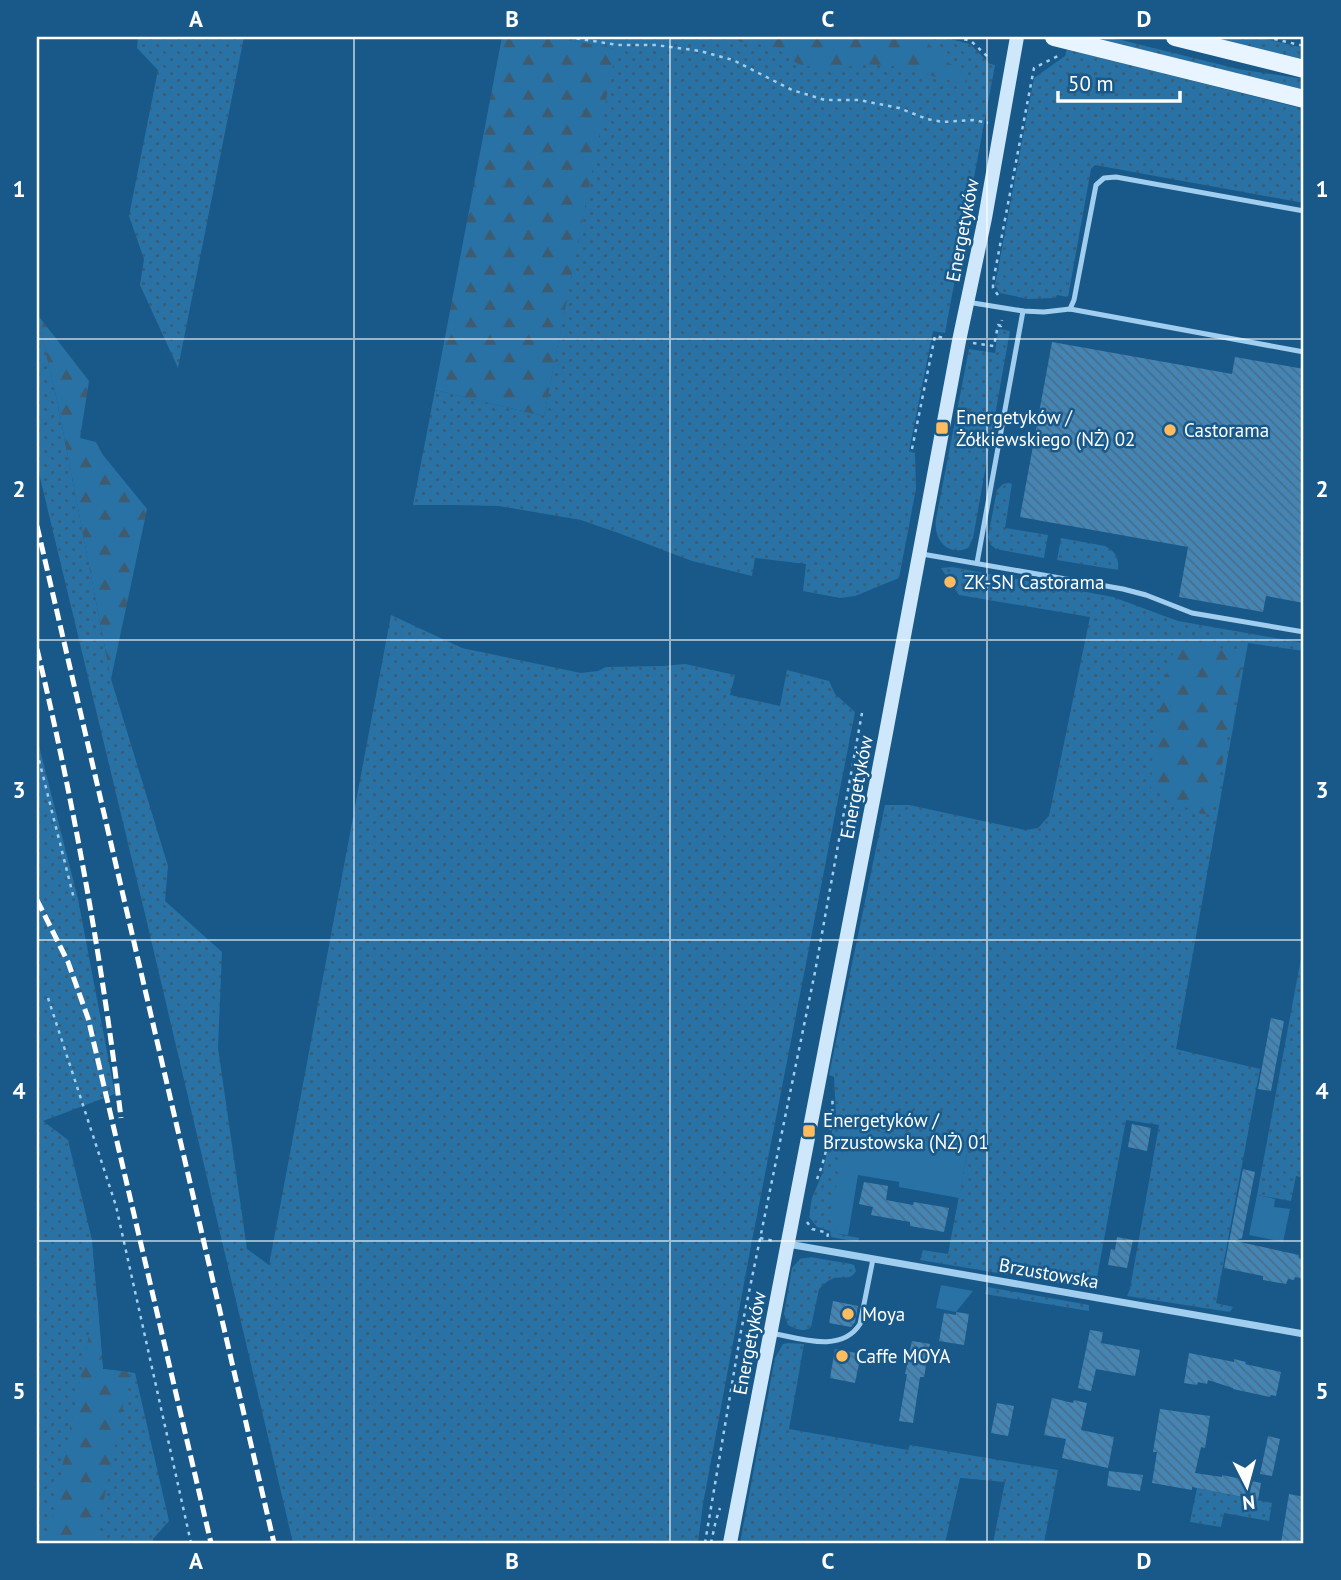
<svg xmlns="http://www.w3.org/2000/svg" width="1341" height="1580" font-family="'PT Sans',sans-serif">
  <defs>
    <pattern id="grass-dots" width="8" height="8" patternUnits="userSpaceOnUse" patternTransform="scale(1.75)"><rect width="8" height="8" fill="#2872a6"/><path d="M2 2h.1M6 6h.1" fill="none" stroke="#3e5b70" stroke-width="1.8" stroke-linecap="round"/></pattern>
    <pattern id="forest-firs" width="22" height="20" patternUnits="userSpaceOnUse" patternTransform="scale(1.75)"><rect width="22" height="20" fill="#2872a6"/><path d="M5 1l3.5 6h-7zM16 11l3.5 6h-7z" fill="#3e5b70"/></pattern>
    <pattern id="building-back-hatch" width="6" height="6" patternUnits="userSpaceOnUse" patternTransform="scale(1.75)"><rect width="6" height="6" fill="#4585b4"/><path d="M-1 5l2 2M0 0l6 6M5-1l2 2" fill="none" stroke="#486e8a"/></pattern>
  </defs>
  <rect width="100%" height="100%" fill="#18598a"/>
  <g fill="url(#grass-dots)">
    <path d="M138,37H244L178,368L140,285L144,259L129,216L158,70L137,48Z"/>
    <path d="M552,37H942L970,44L990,64L995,65L945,333L933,331L909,451L915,453L916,489L899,578L855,596L840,598L803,591L806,564L755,558L752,576L692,561L621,534L581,520L499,506L454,505H413L435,390L544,416L615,49Z"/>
    <path d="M1092,37H1109L1238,69L1304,79V90Z"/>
    <path d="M1210,37H1257L1304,48V61Z"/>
    <path d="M1067,49L1304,109V203L1095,165L1091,169L1068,297L1057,295L1055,298L1028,299L1000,293L995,285L1034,78L1065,56Z"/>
    <path d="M37,313L58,405L111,679L168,866L165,901L222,952L218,1048L247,1249L269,1265L391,615L462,648L581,673L598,671L606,667L663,666L685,664L735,675L730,695L780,706L787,670L829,681L835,694L855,712L750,1251L703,1504L698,1543H293L145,914L37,465Z"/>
    <path d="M1000,329L1010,331L973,538L968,548C947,557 933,539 936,519L969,349L995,353L998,331Z"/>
    <path d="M1009,483L1012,484L1005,528L1048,535L1044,558L996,549L990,544L988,537L997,490L1003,484Z"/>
    <path d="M1061,538L1105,546C1116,552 1119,558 1118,570L1057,560Z"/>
    <path d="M952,567L1113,597L1178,621L1304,643V651L1248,643L1176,1049L1260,1069L1216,1303L1233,1307L1230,1312L1127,1296L1130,1289L1159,1125L1126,1120L1096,1283L1093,1289L920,1260L923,1250L948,1254L968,1148L848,1126L838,1234L859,1238L858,1242L831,1237L830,1231L817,1227L809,1217L812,1198L822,1174L836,1115L834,1077L829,1075L885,805H909L1025,830L1038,828L1049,816L1090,617L959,595L941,568Z"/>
    <path d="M37,738L78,899L115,1094L43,1121L68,1140L92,1240L103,1369L135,1373L169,1521L153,1539V1543H37Z"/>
    <path d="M1304,942V1178L1296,1176L1291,1201L1257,1195Z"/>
    <path d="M810,1257L851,1264L854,1265L856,1271C850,1281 845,1276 834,1278C828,1280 823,1285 819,1289L811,1327C804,1333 795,1329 788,1325L784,1314L792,1268L800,1259Z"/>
    <path d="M987,1287L1089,1305V1311L985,1294Z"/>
    <path d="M788,1343L804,1344L789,1429L908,1450L910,1445L1058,1470L1044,1543H993L1005,1482L960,1478L945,1543H740L775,1358L783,1344Z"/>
    <path d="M1197,1488L1272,1503L1269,1521L1224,1513L1221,1527L1190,1522Z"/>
  </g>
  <g fill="url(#forest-firs)">
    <path d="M502,37H552L616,49L544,416L435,390Z"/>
    <path d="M729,37H918C928,41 933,49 941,57C948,64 959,68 967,73V85L893,66L860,64L833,70L801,65L791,60L775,46L741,42Z"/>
    <path d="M37,314L89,381L80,438L96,442L103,455L147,509L111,679L58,405Z"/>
    <path d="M1177,640L1244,653L1212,815L1197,813L1151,789L1153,744L1165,679Z"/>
    <path d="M97,1295L103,1369L130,1372L95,1543H47Z"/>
  </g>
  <g fill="#2872a6">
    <path d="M848,1126L968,1148L959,1198L899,1187V1182L858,1175L848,1235L838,1234L830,1218Z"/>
    <path d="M1257,1195L1275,1199L1274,1207L1290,1209L1283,1242L1249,1235Z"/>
    <path d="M941,1285L973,1291L956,1312L936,1308Z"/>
  </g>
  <g fill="url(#building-back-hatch)">
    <path d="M1052,342L1232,374L1235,357L1304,369V603L1266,596L1263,612L1179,597L1188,547L1020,517Z"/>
    <path d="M1271,1018L1284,1021L1271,1091L1258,1089Z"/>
    <path d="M1132,1124L1151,1128L1147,1151L1128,1147Z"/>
    <path d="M1243,1169L1255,1172L1242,1238L1235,1241L1299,1255V1258L1304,1260V1279L1295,1277L1294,1280L1288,1279L1286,1284L1263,1280V1276L1224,1268Z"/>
    <path d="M864,1182L888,1186L886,1200L913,1205L914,1202L949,1208L944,1232L910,1226V1222L871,1215L873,1207L859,1204Z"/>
    <path d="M1117,1237L1133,1240L1127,1268L1108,1265L1111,1249L1115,1250Z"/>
    <path d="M833,1301L858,1306L855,1322L851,1327L829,1323Z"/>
    <path d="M956,1312L969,1314L964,1345L939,1341L944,1313L956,1315Z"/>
    <path d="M1090,1330L1103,1332L1101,1343L1140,1350L1135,1376L1096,1369L1091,1391L1078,1388Z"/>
    <path d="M912,1341L930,1344L924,1377H920L913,1423L899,1421L907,1374H905Z"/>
    <path d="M835,1349L861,1354L855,1383L830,1378Z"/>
    <path d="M1189,1353L1234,1362V1359L1246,1362L1245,1364L1281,1372L1276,1396L1271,1395L1270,1397L1233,1389V1388L1208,1380L1207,1384L1198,1382L1197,1385L1184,1383Z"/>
    <path d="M1052,1398L1073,1403L1074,1400L1087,1403L1081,1430L1114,1437L1108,1468L1062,1458L1066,1439L1044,1435Z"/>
    <path d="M997,1403L1014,1406L1008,1436L991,1433Z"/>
    <path d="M1160,1409L1210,1416L1205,1448L1201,1447L1195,1473L1222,1477V1475L1261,1483L1258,1500L1192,1487V1490L1152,1483L1157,1452H1153Z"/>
    <path d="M1268,1436L1280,1439L1272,1476L1260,1474Z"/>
    <path d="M1109,1471L1143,1475L1140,1491L1107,1486Z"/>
    <path d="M1289,1494L1304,1497V1543H1281Z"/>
  </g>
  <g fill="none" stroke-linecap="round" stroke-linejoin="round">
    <g stroke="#a1ceee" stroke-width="2.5" stroke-dasharray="3.5 5" stroke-linecap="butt">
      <path d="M568,37L618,45H656L700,51L733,60L792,90L825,100H859L899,108L927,119L943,122L973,120L988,123"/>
      <path d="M956,37L971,41L990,59"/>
      <path d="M1266,37L1304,46"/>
      <path d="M998,295L993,288V282L1034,68L1058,56"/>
      <path d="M973,343L994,346L998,325L1001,326L1002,320"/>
      <path d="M912,449L935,336L945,338"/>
      <path d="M37,752L74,899"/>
      <path d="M48,998L116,1206L191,1543"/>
      <path d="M817,1179C825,1161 835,1117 832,1097"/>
      <path d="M807,1222L812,1229L828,1233L827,1240"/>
      <path d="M760,1238L774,1241"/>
      <path d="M705,1543L741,1331L815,972L862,713"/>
      <path d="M711,1543L716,1520L720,1508"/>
    </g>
    <g stroke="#a1ceee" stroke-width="5">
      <path d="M967,302L1023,311L1044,312L1070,309L1304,352"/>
      <path d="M1070,309L1074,300L1096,185L1104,178L1116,177L1304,211"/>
      <path d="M922,554L1123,589L1146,595L1192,613L1304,632"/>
      <path d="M977,563L1023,311"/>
      <path d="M771,1333C799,1338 841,1354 860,1324L873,1259"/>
    </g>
    <path stroke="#a1ceee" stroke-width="7" d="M788,1244L1304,1334"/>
    <path stroke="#cee7fa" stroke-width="14" d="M730,1543L885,738L959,341L985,218L1017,37"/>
    <g stroke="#e8f4ff" stroke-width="18">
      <path d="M1054,37L1304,99"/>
      <path d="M1175,37L1304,69"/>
    </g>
    <g stroke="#fff" stroke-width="5" stroke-dasharray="12 5" stroke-linecap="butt">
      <path d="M37,526L274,1543"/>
      <path d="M37,649C74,803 102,960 121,1118"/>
      <path d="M37,900L68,962L88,1018L211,1543"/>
    </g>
  </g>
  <path fill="none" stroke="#fff" stroke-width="2" stroke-opacity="0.55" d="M354,37V1543M670,37V1543M987,37V1543M37,339H1304M37,640H1304M37,940H1304M37,1241H1304"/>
  <g fill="#ffbc5e" stroke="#18598a" stroke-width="2.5">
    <rect x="935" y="421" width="14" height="14" rx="3.5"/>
    <circle cx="1170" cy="430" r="7"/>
    <circle cx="950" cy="582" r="7"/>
    <rect x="802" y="1124" width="14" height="14" rx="3.5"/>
    <circle cx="848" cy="1314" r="7"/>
    <circle cx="842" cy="1356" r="7"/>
  </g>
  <g text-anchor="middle" stroke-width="5" stroke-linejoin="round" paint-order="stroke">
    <g font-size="19" fill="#fff" stroke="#18598a">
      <text transform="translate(962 230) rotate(-79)" y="7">Energetyków</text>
      <text transform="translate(856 787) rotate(-79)" y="7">Energetyków</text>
      <text transform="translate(1049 1273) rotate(10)" y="7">Brzustowska</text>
      <text transform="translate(749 1343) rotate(-79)" y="7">Energetyków</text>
    </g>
    <g font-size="19" fill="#fff" stroke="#18598a" text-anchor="start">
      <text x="956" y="424">Energetyków /<tspan x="956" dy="22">Żółkiewskiego (NŻ) 02</tspan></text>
      <text x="1184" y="437">Castorama</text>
      <text x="964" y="589">ZK-SN Castorama</text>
      <text x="823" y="1127">Energetyków /<tspan x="823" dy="22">Brzustowska (NŻ) 01</tspan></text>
      <text x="862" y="1321">Moya</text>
      <text x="856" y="1363">Caffe MOYA</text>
    </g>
  </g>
  <rect width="1341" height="1580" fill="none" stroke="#18598a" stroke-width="77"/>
  <g transform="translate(1247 1486) rotate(174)" stroke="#18598a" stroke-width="5" paint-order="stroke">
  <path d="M0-5L12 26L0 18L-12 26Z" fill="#ffffff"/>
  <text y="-10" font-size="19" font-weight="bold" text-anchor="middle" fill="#ffffff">N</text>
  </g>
  <path d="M1058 91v10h122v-10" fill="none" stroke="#ffffff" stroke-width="3.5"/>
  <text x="1068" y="91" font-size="21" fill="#ffffff" stroke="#18598a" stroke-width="5" paint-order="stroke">50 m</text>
  <rect x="38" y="38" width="1264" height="1504" fill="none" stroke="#fff" stroke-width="2.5"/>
  <g font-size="23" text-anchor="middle" font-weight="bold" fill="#fff">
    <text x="196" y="27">A</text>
    <text x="512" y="27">B</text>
    <text x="828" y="27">C</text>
    <text x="1144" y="27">D</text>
    <text x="19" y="197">1</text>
    <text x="1322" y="197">1</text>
    <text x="19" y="497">2</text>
    <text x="1322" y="497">2</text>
    <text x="19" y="798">3</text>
    <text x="1322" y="798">3</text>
    <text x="19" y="1099">4</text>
    <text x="1322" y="1099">4</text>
    <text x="19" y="1399">5</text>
    <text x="1322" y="1399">5</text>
    <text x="196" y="1569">A</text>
    <text x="512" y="1569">B</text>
    <text x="828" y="1569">C</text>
    <text x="1144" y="1569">D</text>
  </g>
</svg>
